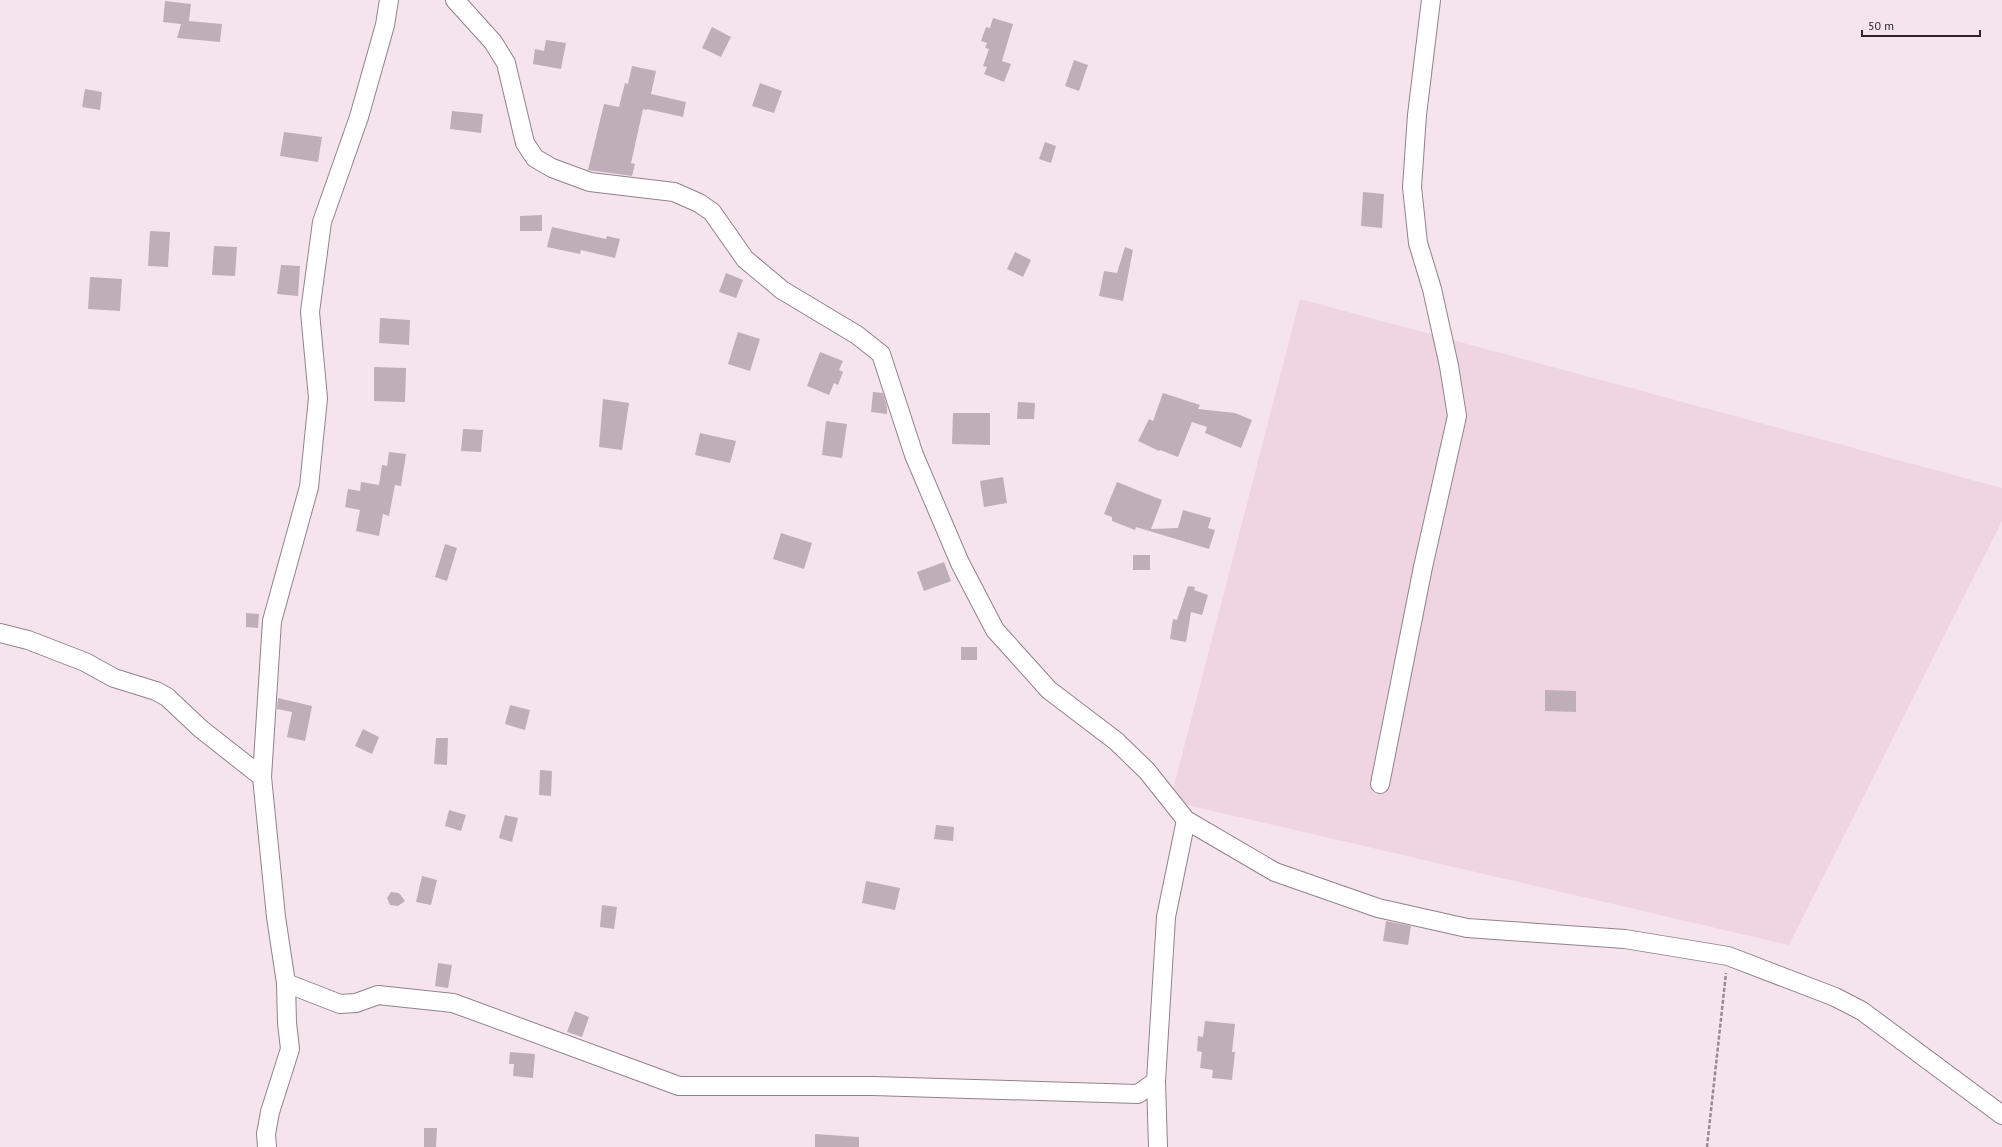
<svg xmlns="http://www.w3.org/2000/svg" width="2002" height="1147" font-family="'PT Sans',sans-serif">
  <rect width="100%" height="100%" fill="#f6e4ed"/>
  <path fill="#efd5e2" d="M1300,299L2002,488V521L1789,945L1170,801Z"/>
  <g fill="#bfaeb7">
    <path d="M165,1L191,4L189,21L222,24L220,42L177,38L181,24L163,22Z"/>
    <path d="M993,18L1013,24L1002,61L1011,64L1004,82L984,74L987,67L983,66L989,49L985,48L987,43L981,41L986,27L990,28Z"/>
    <path d="M712,27L731,37L721,57L702,48Z"/>
    <path d="M546,40L566,43L561,69L533,64L535,49L544,51Z"/>
    <path d="M1074,60L1088,65L1079,91L1065,86Z"/>
    <path d="M632,66L656,71L651,94L686,102L683,117L647,109V110L643,109L631,163L635,164L632,176L588,170L604,104L619,107L625,83L628,84Z"/>
    <path d="M760,83L782,91L774,113L752,106Z"/>
    <path d="M85,89L102,92L100,110L82,107Z"/>
    <path d="M452,111L483,114L481,133L450,129Z"/>
    <path d="M284,132L322,137L318,162L280,156Z"/>
    <path d="M1045,142L1056,146L1051,163L1039,159Z"/>
    <path d="M1363,192L1384,194L1382,228L1361,226Z"/>
    <path d="M542,215V231H520V216Z"/>
    <path d="M552,227L606,239L607,236L620,239L615,258L581,250L580,254L547,247Z"/>
    <path d="M150,231L170,232L168,267L148,266Z"/>
    <path d="M214,246L237,247L235,276L212,275Z"/>
    <path d="M1125,247L1133,250L1123,301L1099,296L1104,271L1117,273Z"/>
    <path d="M1015,252L1031,260L1023,277L1007,269Z"/>
    <path d="M281,265L300,266L298,296L277,294Z"/>
    <path d="M726,273L743,280L736,298L719,292Z"/>
    <path d="M90,277L122,279L120,311L88,309Z"/>
    <path d="M380,318L410,320L409,345L379,343Z"/>
    <path d="M738,332L760,339L750,371L728,364Z"/>
    <path d="M820,352L843,361L839,370L843,372L838,385L834,383L829,395L807,386Z"/>
    <path d="M374,367L406,368L405,402L374,401Z"/>
    <path d="M873,392L883,393L887,407V414L871,412Z"/>
    <path d="M1163,393L1200,405L1198,409L1235,413L1252,420L1241,448L1205,433L1207,427L1192,422L1178,457L1160,450L1159,451L1138,441L1149,419L1153,421Z"/>
    <path d="M603,399L629,403L622,450L599,447Z"/>
    <path d="M1018,402L1035,403L1034,419H1017Z"/>
    <path d="M953,413H990V445L952,444Z"/>
    <path d="M826,421L847,424L842,458L822,455Z"/>
    <path d="M463,429L483,430L481,452L461,451Z"/>
    <path d="M700,433L736,441L730,463L695,455Z"/>
    <path d="M389,452L406,454L401,486L395,485L389,516L383,514L379,536L356,531L360,510L345,507L348,489L360,491L361,482L379,485L382,465L387,466Z"/>
    <path d="M1003,477L1007,503L984,507L980,481Z"/>
    <path d="M1117,482L1162,500L1151,529L1178,528L1183,510L1211,518L1208,528L1215,530L1209,549L1136,527L1135,530L1112,521V517L1104,514Z"/>
    <path d="M781,533L812,543L804,569L773,559Z"/>
    <path d="M445,544L457,548L447,581L435,577Z"/>
    <rect x="1133" y="555" width="17" height="15"/>
    <path d="M944,562L951,581L924,591L917,572Z"/>
    <path d="M1188,586L1195,587L1194,590L1208,595L1202,615L1191,612L1186,642L1170,639L1173,619L1177,620Z"/>
    <path d="M246,613L259,614L258,628L246,627Z"/>
    <rect x="961" y="647" width="16" height="13"/>
    <path d="M1545,690L1576,691V712L1545,711Z"/>
    <path d="M278,698L312,706L305,741L287,737L292,712L277,709Z"/>
    <path d="M510,705L530,710L525,730L505,724Z"/>
    <path d="M363,729L379,737L372,754L355,746Z"/>
    <path d="M436,738H448L447,765L434,764Z"/>
    <path d="M540,770L552,771L551,796L539,795Z"/>
    <path d="M449,810L466,815L461,831L445,826Z"/>
    <path d="M505,815L518,818L512,842L499,838Z"/>
    <path d="M936,825L954,827L953,841L934,839Z"/>
    <path d="M422,876L437,880L431,905L416,902Z"/>
    <path d="M866,881L900,888L895,910L862,903Z"/>
    <path d="M391,892L399,893L405,901L398,906L390,905L387,898Z"/>
    <path d="M602,905L617,907L614,929L600,927Z"/>
    <path d="M1386,921L1411,926L1408,945L1383,941Z"/>
    <path d="M438,963L452,965L448,988L435,986Z"/>
    <path d="M575,1011L589,1017L582,1037L567,1032Z"/>
    <path d="M1205,1021L1235,1024L1232,1052H1235L1232,1080L1212,1078L1213,1070L1200,1068L1202,1052L1197,1051L1198,1036L1203,1037Z"/>
    <path d="M510,1052L535,1054L533,1078L513,1076L514,1064H509Z"/>
    <path d="M424,1128H437L436,1147H424Z"/>
    <path d="M815,1134L859,1137V1147H815Z"/>
  </g>
  <g fill="none" stroke-linecap="round" stroke-linejoin="round">
    <g stroke="#92828a" stroke-width="20">
      <g id="minor">
        <path d="M455,0L493,42L506,63L525,143L535,158L552,168L590,182L674,192L699,203L712,212L745,259L782,290L857,335L881,354L914,455L960,563L995,630L1049,690L1116,741L1147,771L1186,820L1275,872L1378,908L1467,928L1625,939L1728,956L1835,997L1862,1011L2002,1115"/>
        <path d="M0,633L28,640L85,662L114,678L156,691L167,697L201,729L262,777"/>
        <path d="M1380,784L1423,567L1457,416L1449,366L1432,289L1418,243L1412,187L1417,115L1431,0"/>
        <path d="M286,983L340,1004L356,1003L378,995L453,1003L679,1086H873L1138,1094L1156,1081L1166,917L1186,820"/>
        <path d="M1156,1081L1158,1147"/>
        <path d="M267,1147L266,1134L270,1112L290,1049L287,1023L286,983L276,917L262,777L272,621L309,487L318,398L310,312L322,222L359,117L385,25L389,0"/>
      </g>
    </g>
    <path stroke="#978a90" stroke-width="2.5" stroke-dasharray="4 2" stroke-linecap="butt" d="M1707,1147L1726,973"/>
    <use href="#minor" stroke="#fff" stroke-width="18"/>
  </g>
  <path d="M1862 30v6h118v-6" fill="none" stroke="#2c2528" stroke-width="2"/>
  <text x="1868" y="30" font-size="12" fill="#2c2528" stroke="#f6e4ed" stroke-width="3" paint-order="stroke">50 m</text>
</svg>
